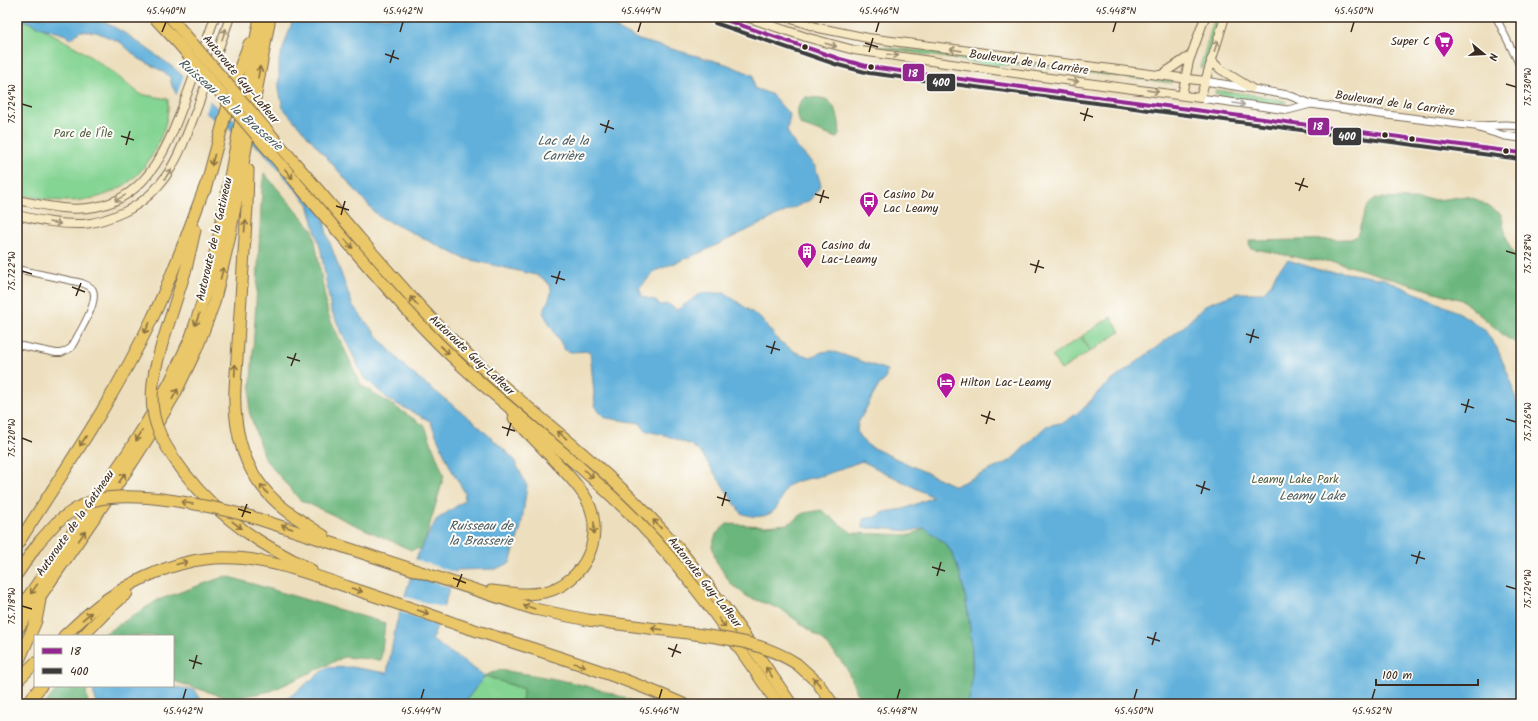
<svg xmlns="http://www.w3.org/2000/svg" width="1538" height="721" font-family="Kalam,sans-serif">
  <rect width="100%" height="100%" fill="#fdfcf7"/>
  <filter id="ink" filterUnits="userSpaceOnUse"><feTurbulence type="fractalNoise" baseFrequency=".025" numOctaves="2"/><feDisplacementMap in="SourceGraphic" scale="8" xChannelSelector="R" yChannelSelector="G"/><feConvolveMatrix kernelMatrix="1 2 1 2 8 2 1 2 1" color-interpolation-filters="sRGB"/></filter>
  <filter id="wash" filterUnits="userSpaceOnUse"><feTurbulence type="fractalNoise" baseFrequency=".012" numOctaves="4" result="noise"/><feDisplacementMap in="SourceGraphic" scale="16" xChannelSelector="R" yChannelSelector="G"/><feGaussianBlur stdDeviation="0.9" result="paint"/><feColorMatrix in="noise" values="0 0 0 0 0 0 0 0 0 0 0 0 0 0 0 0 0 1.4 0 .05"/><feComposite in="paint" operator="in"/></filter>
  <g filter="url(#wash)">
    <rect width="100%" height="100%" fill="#eddfbe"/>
    <g fill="#84d493" stroke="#607f58">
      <path d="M17,17L42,28L79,49L111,71L140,94L168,99C169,119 164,129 157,146C136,192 91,207 44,199C35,198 26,195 17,193Z"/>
      <path d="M1215,17H1220L1206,62L1202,69L1200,68Z"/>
      <path d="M867,45L908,50L929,51L1172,81V83L1035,66L988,65L955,59L887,49Z"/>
      <path d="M1216,90L1261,96L1286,101V103C1263,106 1236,101 1215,93Z"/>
      <path d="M1111,317L1120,332L1091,351L1082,336Z"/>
      <path d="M1081,337L1090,351L1061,370L1052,356Z"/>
      <path d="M485,676L524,689L522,704H463Z"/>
    </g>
    <g fill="#6bb67d" stroke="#53704e">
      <path d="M806,97C812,98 820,97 825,99C836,102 844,130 837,138L801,125C796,116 796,102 806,97Z"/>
      <path d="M264,173L313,230L328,314L361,385L425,426L444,476L423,548L411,550L300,500L264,458L249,411L257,287L262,187Z"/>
      <path d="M1466,196L1478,200L1501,214C1505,231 1507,250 1521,262V345L1507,338L1462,300L1336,262L1310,260L1250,248L1249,241L1351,239L1357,236L1366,208L1375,198L1438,200Z"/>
      <path d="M821,510L852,533L911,535L925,528C932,534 941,539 947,546C967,568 980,678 967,704H862L846,667L823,640L781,609L748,597L731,584L716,561L712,546L716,534L727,524L765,526L788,524L804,513Z"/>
      <path d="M226,576L385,623L381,660L344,657L271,691L231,699L173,681V636H101L158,600Z"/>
      <path d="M498,670C545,676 596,685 640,704H522L523,689L485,676Z"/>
      <path d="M59,686H91L86,691L88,704H45Z"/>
    </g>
    <g fill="#61b0db" stroke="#4e6d7c">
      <path d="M17,17H73L87,21L105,22L128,35L174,68L218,109L272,145L321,205L327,235L353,306L383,343L408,370L473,421L513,458L527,486L521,527L510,563L496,569L456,570L432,640L485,676L463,704H273L292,695L326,668L351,667L387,673L396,625L417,556L436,520L464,501L465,493L451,469L430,421L389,400L363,376L331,310L321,251L308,204L262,150L177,95L172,86L170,77L162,71L138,58L120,42L96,32L80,31L71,39L66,35L42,28Z"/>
      <path d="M294,17H590L616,28L639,40L726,64L753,75L754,88L771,94L790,115L787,131L795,145L815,166L821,185L810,200L702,252L655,271L639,289L643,297L654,300L661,305L668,304L677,310L701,293H725L760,318L779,341L797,353L811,357L822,352L832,351L887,370L885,380L879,385L858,423L857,431L860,438L869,446L955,486L1010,461L1046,426L1065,422L1083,409L1101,389L1182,328L1207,304L1238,293H1263L1271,284L1277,271L1288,260L1322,271L1340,272L1384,279L1460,313L1484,329L1497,348L1513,386L1521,423V704H967C980,678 967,568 947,546C941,539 932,534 925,528L909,531L878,528H863V519L876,517L885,512L904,509L933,497L862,461C850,465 837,471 824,475C814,478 801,479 791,484C781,489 783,499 777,507C769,519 752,518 741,513L701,453L691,445L665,435L646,431L640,423L606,418L599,412L595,405L590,351L571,352L565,350L543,313C550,294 560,287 536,275L463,258L378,216L283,108L279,90V60Z"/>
      <path d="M98,686H167L195,690L204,704H97L93,691Z"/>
    </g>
    <g fill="#eddfbe">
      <path d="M184,75L210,99L203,115L176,97Z"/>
      <path d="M414,559L457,573L451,588L410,574Z"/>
      <path d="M403,596L445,608L439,625L398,611Z"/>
    </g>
  </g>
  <g filter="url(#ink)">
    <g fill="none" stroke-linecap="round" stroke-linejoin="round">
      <g stroke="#796956" stroke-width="8">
        <g id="minor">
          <path d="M1496,17L1521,68"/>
          <path d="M17,269L82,283C86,285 91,286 93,290C99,303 77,336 71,348L61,353H56L17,345"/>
        </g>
      </g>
      <g stroke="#796956" stroke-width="9">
        <g id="tertiary">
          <path d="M1205,81L1288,95L1311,104L1387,115L1475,126L1506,125L1521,126"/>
          <path d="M1200,98L1288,110L1311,104"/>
          <path d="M1479,128L1505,136L1521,138"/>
        </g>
      </g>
      <g stroke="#796956" stroke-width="10">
        <g id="secondary">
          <path d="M746,17L809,38L854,50L1042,77L1200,98L1225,17"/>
          <path d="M786,17L819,28L868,38L1205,81"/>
          <path d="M1211,60L1220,69L1251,88"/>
          <path d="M1161,75L1191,55"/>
          <path d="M1182,95L1189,61L1205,17"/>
          <path d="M17,200C43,205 69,212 95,207C152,197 171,138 188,92C197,67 206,42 215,17"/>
          <path d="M17,215C39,220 60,225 83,224C98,223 111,218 124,212C170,190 182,147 199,103C209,74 220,46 230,17"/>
        </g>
      </g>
      <g stroke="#796956" stroke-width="13">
        <g id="motorway">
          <path d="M248,170L247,207L235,388C233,433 245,476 281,506C294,517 309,526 324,536"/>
          <path d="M205,190L234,83L249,44"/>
          <path d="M343,219C383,265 421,311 465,352C525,408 592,456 649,516C704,573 747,639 791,704"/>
          <path d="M334,227C376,275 416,324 463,367C521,420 584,466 638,522C692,577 734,641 778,704"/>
          <path d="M155,370L162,344L186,269L195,230"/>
          <path d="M173,457C195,490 224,518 258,540C275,551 293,560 311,570"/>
          <path d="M252,517L534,609L588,620L695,634"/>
          <path d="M17,545C64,471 114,398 152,319C173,275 189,229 206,184"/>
          <path d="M17,574L39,542L56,523"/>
          <path d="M491,591C509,593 527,596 545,592C585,582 606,536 587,500C579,485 566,473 554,460C541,446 527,432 514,418"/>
          <path d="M17,613L129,451L147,422L170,382L191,337L206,291L218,241L260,17"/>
          <path d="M17,630L132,463L162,416L175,394L197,348L214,303L229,240L270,17"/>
          <path d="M64,636C78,623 93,608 110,597C137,579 172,563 205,559C255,553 302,571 348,587C384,599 420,611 456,624C532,649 610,671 683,704"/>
          <path d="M83,636L107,611L127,593"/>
          <path d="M797,664L817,682L833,704"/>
          <path d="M17,665L36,621L40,600"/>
          <path d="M17,681L35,663"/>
          <path d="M27,704L41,686"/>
        </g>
      </g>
      <use href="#minor" stroke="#fff" stroke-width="6"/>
      <use href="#tertiary" stroke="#fff" stroke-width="7"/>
      <use href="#secondary" stroke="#f7e9c3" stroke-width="8"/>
      <use href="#motorway" stroke="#eac769" stroke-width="11"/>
      <g stroke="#796956" stroke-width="13" stroke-linecap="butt">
        <g id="motorway-bridge">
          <path d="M154,17L179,44L334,227"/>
          <path d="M170,17L343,219"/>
          <path d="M155,370C148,406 153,427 173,457"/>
          <path d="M56,523C67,514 78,506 92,501C133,489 211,506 252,517"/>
          <path d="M695,634C732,639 766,644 797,664"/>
        </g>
      </g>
      <use href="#motorway-bridge" stroke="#eac769" stroke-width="11"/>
      <g stroke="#fdfcf7" stroke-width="7">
        <path id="bus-1" d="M717,17L840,59L870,67L1521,153"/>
      </g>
      <g stroke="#fdfcf7" stroke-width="7">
        <path id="bus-2" d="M715,23L838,65L869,73L1520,159"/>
      </g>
      <use href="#bus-1" stroke="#922790" stroke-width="4"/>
      <use href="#bus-2" stroke="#3a3a3a" stroke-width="4"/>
    </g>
    <defs><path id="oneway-shaft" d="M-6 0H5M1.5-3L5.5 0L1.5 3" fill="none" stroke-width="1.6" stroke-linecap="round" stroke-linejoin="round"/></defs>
    <g stroke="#998a70">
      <use href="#oneway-shaft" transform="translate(224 34) rotate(-70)"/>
      <use href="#oneway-shaft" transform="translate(831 45) rotate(16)"/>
      <use href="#oneway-shaft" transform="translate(1216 46) rotate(-72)"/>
      <use href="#oneway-shaft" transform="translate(956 50) rotate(-172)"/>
      <use href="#oneway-shaft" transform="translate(893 55) rotate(7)"/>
      <use href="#oneway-shaft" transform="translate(1073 81) rotate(7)"/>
      <use href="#oneway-shaft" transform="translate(1153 91) rotate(8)"/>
      <use href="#oneway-shaft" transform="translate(168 174) rotate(-57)"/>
      <use href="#oneway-shaft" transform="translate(120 198) rotate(151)"/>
      <use href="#oneway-shaft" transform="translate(55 223) rotate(8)"/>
    </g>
    <g stroke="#8a7140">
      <use href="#oneway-shaft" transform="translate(259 72) rotate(-80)"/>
      <use href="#oneway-shaft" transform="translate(213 160) rotate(105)"/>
      <use href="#oneway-shaft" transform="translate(289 174) rotate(50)"/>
      <use href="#oneway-shaft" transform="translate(245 226) rotate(-85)"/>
      <use href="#oneway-shaft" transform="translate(349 244) rotate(50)"/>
      <use href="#oneway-shaft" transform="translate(222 273) rotate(-76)"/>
      <use href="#oneway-shaft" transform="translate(414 301) rotate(-132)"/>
      <use href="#oneway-shaft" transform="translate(197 320) rotate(110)"/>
      <use href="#oneway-shaft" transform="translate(147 328) rotate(117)"/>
      <use href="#oneway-shaft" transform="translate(445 350) rotate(44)"/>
      <use href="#oneway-shaft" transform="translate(235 370) rotate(-87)"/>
      <use href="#oneway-shaft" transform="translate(175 394) rotate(-62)"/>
      <use href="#oneway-shaft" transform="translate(562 435) rotate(-140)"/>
      <use href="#oneway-shaft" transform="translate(139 436) rotate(122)"/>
      <use href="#oneway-shaft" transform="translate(83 441) rotate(123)"/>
      <use href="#oneway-shaft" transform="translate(589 474) rotate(42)"/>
      <use href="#oneway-shaft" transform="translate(122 478) rotate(-56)"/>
      <use href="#oneway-shaft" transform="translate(264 489) rotate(-129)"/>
      <use href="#oneway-shaft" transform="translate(187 503) rotate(-171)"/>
      <use href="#oneway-shaft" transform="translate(657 524) rotate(-133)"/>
      <use href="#oneway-shaft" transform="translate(237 525) rotate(37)"/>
      <use href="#oneway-shaft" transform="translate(287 527) rotate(-161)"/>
      <use href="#oneway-shaft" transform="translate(594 528) rotate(90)"/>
      <use href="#oneway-shaft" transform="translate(82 536) rotate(-55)"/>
      <use href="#oneway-shaft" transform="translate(182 563) rotate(-15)"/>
      <use href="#oneway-shaft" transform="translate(34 589) rotate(125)"/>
      <use href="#oneway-shaft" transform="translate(357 590) rotate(19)"/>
      <use href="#oneway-shaft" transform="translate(529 607) rotate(-163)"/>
      <use href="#oneway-shaft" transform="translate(423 612) rotate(19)"/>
      <use href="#oneway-shaft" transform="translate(87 616) rotate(-40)"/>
      <use href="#oneway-shaft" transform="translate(722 623) rotate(54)"/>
      <use href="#oneway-shaft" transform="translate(657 629) rotate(-173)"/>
      <use href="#oneway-shaft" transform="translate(580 665) rotate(18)"/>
      <use href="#oneway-shaft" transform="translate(769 672) rotate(-124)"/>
      <use href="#oneway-shaft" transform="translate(817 682) rotate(-132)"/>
    </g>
    <use stroke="#a79f9a" href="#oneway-shaft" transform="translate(1239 104) rotate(9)"/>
  </g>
  <path fill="none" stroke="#3b2a1e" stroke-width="1.5" d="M162,32L166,22M400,32L403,22M638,32L641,22M876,32L879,22M1113,32L1116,22M1351,32L1354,22M865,43L878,47M869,52L873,38M385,54L399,59M390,63L394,50M1506,84L1516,87M22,104L32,107M1080,113L1093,117M1084,121L1088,108M600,124L614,129M605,133L609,120M121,136L134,140M126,145L130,131M1295,183L1308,187M1299,191L1304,178M815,194L829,198M820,203L824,190M336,206L349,210M341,215L345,201M1506,251L1516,254M1030,264L1044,268M22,271L32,274M1035,273L1039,260M551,276L565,280M556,284L560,271M72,287L85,292M76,296L81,283M1246,334L1259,338M1250,343L1254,329M766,346L780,350M771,354L775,341M287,357L300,361M291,366L296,353M1461,404L1474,408M1465,413L1469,399M981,415L995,420M1506,419L1516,422M986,424L990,411M502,427L515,431M507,436L511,423M22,438L32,442M1196,485L1210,490M1201,494L1205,481M717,497L730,501M722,506L726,492M238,509L251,513M242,517L247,504M1411,555L1425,559M1416,564L1420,551M932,567L945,571M937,576L941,562M453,578L466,583M1506,586L1516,589M457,587L462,574M22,606L32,609M1147,637L1160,641M1152,645L1156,632M668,648L681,653M672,657L677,644M189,660L202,664M193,669L197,655M183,699L186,689M421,699L424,689M659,699L662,689M897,699L900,689M1134,699L1137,689M1372,699L1375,689"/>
  <defs>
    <g id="supermarket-pin" transform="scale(1)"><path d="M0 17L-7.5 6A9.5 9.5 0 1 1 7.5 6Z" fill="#b5179e" stroke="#fdfcf7"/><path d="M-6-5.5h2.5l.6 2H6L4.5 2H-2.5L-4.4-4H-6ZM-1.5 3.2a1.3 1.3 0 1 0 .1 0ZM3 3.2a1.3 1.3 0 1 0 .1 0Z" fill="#fff"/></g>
    <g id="bus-pin" transform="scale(1)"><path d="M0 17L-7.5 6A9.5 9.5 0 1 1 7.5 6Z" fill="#b5179e" stroke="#fdfcf7"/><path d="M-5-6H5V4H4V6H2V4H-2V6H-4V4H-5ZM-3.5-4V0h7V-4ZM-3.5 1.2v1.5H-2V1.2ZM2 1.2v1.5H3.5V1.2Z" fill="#fff"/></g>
    <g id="building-pin" transform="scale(1)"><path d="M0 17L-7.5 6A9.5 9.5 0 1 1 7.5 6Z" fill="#b5179e" stroke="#fdfcf7"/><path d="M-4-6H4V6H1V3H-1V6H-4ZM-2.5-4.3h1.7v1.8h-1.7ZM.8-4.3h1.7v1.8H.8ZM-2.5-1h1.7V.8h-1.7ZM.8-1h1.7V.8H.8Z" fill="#fff"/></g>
    <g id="hotel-pin" transform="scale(1)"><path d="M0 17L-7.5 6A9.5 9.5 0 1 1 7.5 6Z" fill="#b5179e" stroke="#fdfcf7"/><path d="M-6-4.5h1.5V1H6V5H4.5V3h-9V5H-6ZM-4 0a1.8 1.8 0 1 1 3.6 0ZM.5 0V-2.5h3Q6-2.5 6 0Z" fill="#fff"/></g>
  </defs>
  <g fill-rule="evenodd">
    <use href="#supermarket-pin" x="1444" y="41"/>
    <use href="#bus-pin" x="869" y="201"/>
    <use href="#building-pin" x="807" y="252"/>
    <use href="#hotel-pin" x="946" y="382"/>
  </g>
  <g fill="#3b2a1e" stroke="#fdfcf7" stroke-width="1.5">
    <circle cx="805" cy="47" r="3.5"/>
    <circle cx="871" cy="67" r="3.5"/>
    <circle cx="1385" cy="135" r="3.5"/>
    <circle cx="1412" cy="139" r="3.5"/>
    <circle cx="1506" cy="151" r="3.5"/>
  </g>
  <g text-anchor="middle" stroke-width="4" stroke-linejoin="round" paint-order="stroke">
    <g font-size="12" fill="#3b2a1e" stroke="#fdfcf7" text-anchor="start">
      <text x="1430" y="45" text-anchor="end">Super C</text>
      <text x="883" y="198">Casino Du<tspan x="883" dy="14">Lac Leamy</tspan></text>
      <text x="821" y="249">Casino du<tspan x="821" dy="14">Lac-Leamy</tspan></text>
      <text x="960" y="386">Hilton Lac-Leamy</text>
    </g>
    <g font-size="12" fill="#3b2a1e" stroke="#fdfcf7">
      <text transform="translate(1029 62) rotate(8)" y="4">Boulevard de la Carrière</text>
      <text transform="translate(241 79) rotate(50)" y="4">Autoroute Guy-Lafleur</text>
      <text transform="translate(1395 103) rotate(8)" y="4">Boulevard de la Carrière</text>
      <text transform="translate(214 239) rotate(-77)" y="4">Autoroute de la Gatineau</text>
      <text transform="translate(472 355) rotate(43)" y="4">Autoroute Guy-Lafleur</text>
      <text transform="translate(75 523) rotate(-55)" y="4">Autoroute de la Gatineau</text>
      <text transform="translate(705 582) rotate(52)" y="4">Autoroute Guy-Lafleur</text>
    </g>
    <g font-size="12" fill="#515d41" stroke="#fdfcf7">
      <text x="83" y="137">Parc de l'Île</text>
      <text x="1295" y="483">Leamy Lake Park</text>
    </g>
    <g font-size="13" font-style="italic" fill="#485960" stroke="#fdfcf7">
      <text transform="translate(231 104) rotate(41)" y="5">Ruisseau de la Brasserie</text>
      <text x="563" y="145">Lac de la<tspan x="563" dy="15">Carrière</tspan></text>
      <text x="1312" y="500">Leamy Lake</text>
      <text x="481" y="530">Ruisseau de<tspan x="481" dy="15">la Brasserie</tspan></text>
    </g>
  </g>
  <g stroke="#fdfcf7" stroke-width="1.5">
    <rect x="902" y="63" width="23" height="19" rx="4" fill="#922790"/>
    <rect x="926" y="73" width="30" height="19" rx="4" fill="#3a3a3a"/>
    <rect x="1307" y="117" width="23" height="19" rx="4" fill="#922790"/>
    <rect x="1332" y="127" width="30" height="19" rx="4" fill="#3a3a3a"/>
  </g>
  <g font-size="11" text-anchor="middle" font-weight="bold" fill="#fff">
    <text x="913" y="77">18</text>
    <text x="941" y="86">400</text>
    <text x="1318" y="130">18</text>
    <text x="1347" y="140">400</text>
  </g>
  <rect width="1538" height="721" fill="none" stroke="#fdfcf7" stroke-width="44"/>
  <rect x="34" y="635" width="140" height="52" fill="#fdfcf7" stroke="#afa8a0"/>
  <rect x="42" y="648" width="20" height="6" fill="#922790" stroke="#afa8a0"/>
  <text x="70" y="655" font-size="12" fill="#3b2a1e">18</text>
  <rect x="42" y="668" width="20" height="6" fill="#3a3a3a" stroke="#afa8a0"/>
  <text x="70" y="675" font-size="12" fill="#3b2a1e">400</text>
  <g transform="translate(1484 54) rotate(108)" stroke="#fdfcf7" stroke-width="3" paint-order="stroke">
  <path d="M0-3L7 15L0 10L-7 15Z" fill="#3b2a1e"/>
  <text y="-6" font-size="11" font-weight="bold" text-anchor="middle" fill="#3b2a1e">N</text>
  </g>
  <path d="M1376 679v6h102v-6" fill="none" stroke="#3b2a1e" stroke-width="2"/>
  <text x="1382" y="679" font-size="12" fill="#3b2a1e" stroke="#fdfcf7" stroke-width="3" paint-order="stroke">100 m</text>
  <rect x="22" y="22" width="1494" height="677" fill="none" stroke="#3b2a1e" stroke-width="1.5"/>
  <g font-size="10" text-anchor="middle" fill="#3b2a1e">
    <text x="166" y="14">45.440°N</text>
    <text x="403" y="14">45.442°N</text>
    <text x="641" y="14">45.444°N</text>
    <text x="879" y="14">45.446°N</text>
    <text x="1116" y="14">45.448°N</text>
    <text x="1354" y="14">45.450°N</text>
    <text transform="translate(1527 87) rotate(-90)" y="4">75.730°W</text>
    <text transform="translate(11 104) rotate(-90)" y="4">75.724°W</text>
    <text transform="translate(1527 254) rotate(-90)" y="4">75.728°W</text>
    <text transform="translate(11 271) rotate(-90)" y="4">75.722°W</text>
    <text transform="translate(1527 422) rotate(-90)" y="4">75.726°W</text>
    <text transform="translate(11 438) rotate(-90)" y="4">75.720°W</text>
    <text transform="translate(1527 589) rotate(-90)" y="4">75.724°W</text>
    <text transform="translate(11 606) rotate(-90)" y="4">75.718°W</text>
    <text x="183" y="714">45.442°N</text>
    <text x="421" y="714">45.444°N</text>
    <text x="659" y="714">45.446°N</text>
    <text x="897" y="714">45.448°N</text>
    <text x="1134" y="714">45.450°N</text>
    <text x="1372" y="714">45.452°N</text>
  </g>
</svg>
